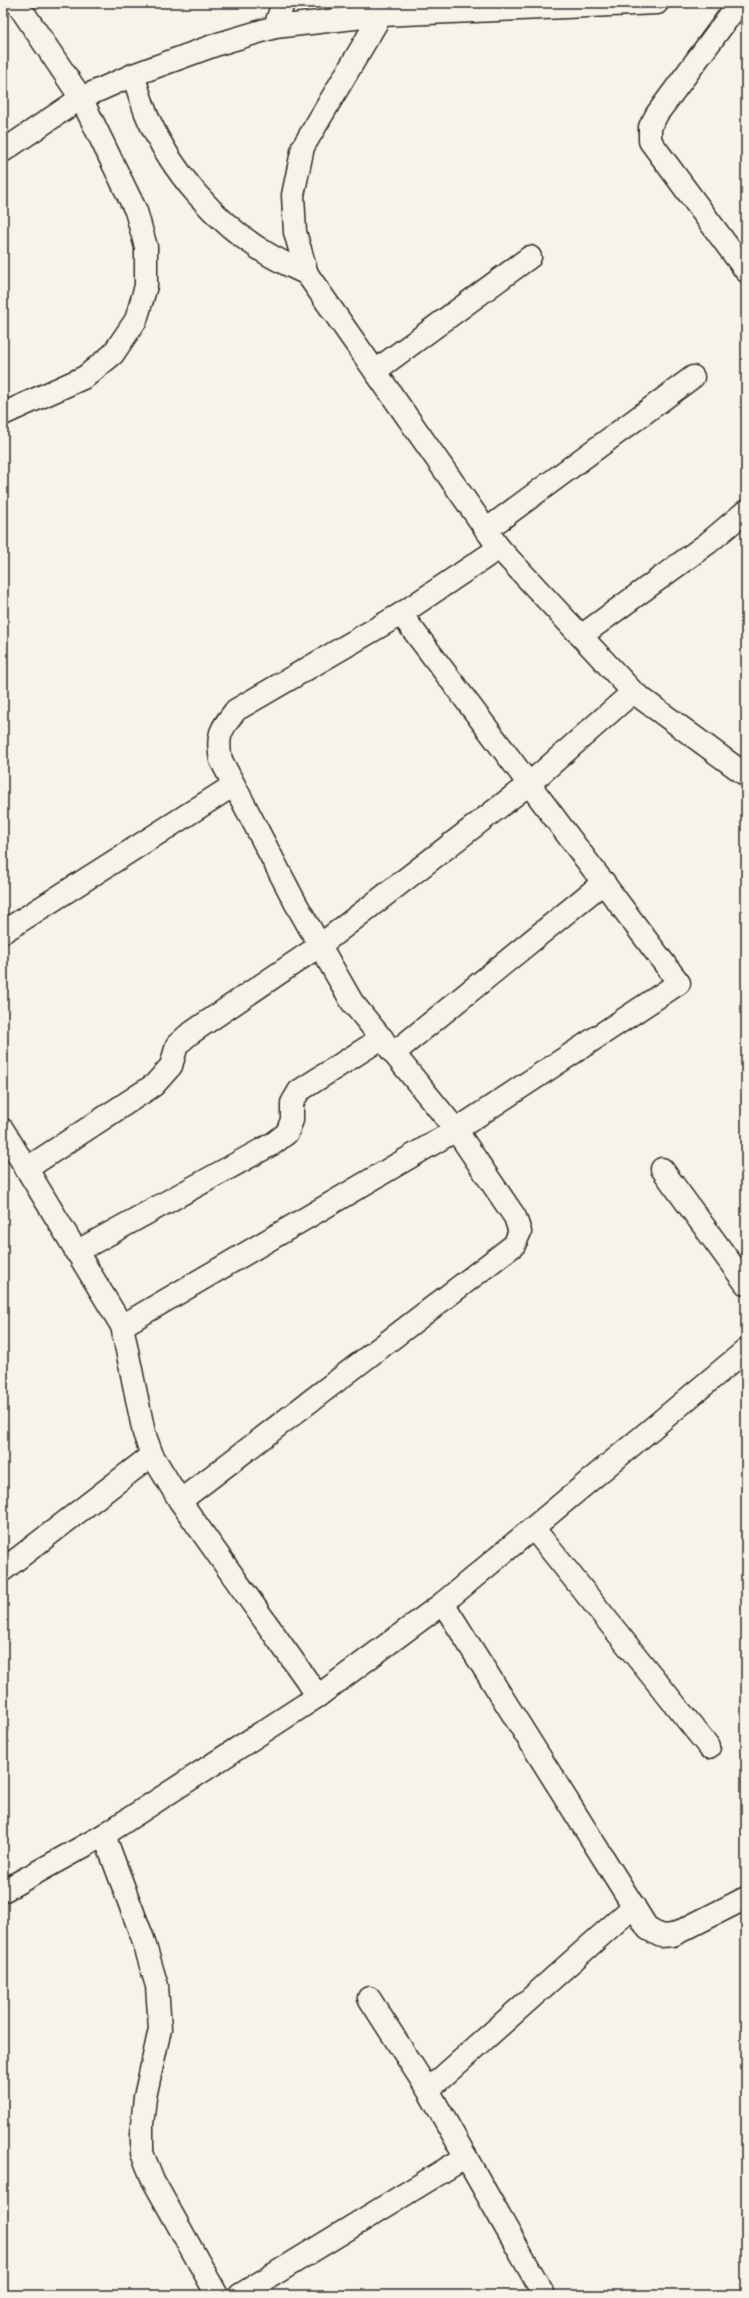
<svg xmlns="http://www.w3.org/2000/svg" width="749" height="2298" font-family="'Patrick Hand',sans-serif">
  <rect width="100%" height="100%" fill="#f7f3e8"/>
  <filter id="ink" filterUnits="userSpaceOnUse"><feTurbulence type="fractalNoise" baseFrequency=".025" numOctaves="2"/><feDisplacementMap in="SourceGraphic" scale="8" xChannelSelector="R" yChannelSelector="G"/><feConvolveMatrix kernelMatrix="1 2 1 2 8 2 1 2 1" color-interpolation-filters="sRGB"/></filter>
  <g filter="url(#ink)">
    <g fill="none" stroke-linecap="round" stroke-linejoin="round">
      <g stroke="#2b2b2b" stroke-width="25">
        <g id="minor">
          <path d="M739,3L657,114L650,127V141L746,271"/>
          <path d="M381,15L303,147L293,195L295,232L307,274L499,548L633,692L746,775"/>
          <path d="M275,27L283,3"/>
          <path d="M133,75C138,89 142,104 148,118C172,172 215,222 266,253C279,261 293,267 307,274"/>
          <path d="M375,371L530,257"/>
          <path d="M3,414L85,377L113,354L136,320L146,286V247L136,211L81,98L17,3"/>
          <path d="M486,530L693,377"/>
          <path d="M581,636L708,543L746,511"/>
          <path d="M3,932L234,785"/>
          <path d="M394,1053L604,882"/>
          <path d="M3,1130L122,1326L144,1433L152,1455L180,1501L318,1696"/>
          <path d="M26,1169L154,1085L171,1066L177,1045L188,1035L319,946L529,784L633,692"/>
          <path d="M662,1169L746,1284"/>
          <path d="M76,1252L274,1143L287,1133L292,1120V1103L299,1091L382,1038"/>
          <path d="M122,1326L456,1130L679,983L401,614"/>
          <path d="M180,1501L514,1245L520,1232L515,1217L456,1130L352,1002L295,902L221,760C216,735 221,729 236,710L401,614L499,548"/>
          <path d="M534,1529L709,1747"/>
          <path d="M3,1570L152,1455"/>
          <path d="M443,1603L648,1929L661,1936L673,1935L746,1898"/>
          <path d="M104,1835L143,1939L157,1986L160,2029L145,2097L142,2125V2153L153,2180L217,2295"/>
          <path d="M3,1891L104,1835L318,1696L443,1603L746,1350"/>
          <path d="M369,1998L428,2090L544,2295"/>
          <path d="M428,2090L634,1906"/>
          <path d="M240,2295L466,2157"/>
        </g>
      </g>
      <g stroke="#2b2b2b" stroke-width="25">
        <path id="tertiary" d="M3,151L81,98L133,75L218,44L275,27L381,15L657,3"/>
      </g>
      <use href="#minor" stroke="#f7f3e8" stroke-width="22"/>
      <use href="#tertiary" stroke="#f7f3e8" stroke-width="22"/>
    </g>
  </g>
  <rect width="749" height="2298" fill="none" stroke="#f7f3e8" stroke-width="16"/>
  <rect x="8" y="8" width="733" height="2282" fill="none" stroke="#2b2b2b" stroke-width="1.5" filter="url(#ink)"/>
</svg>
